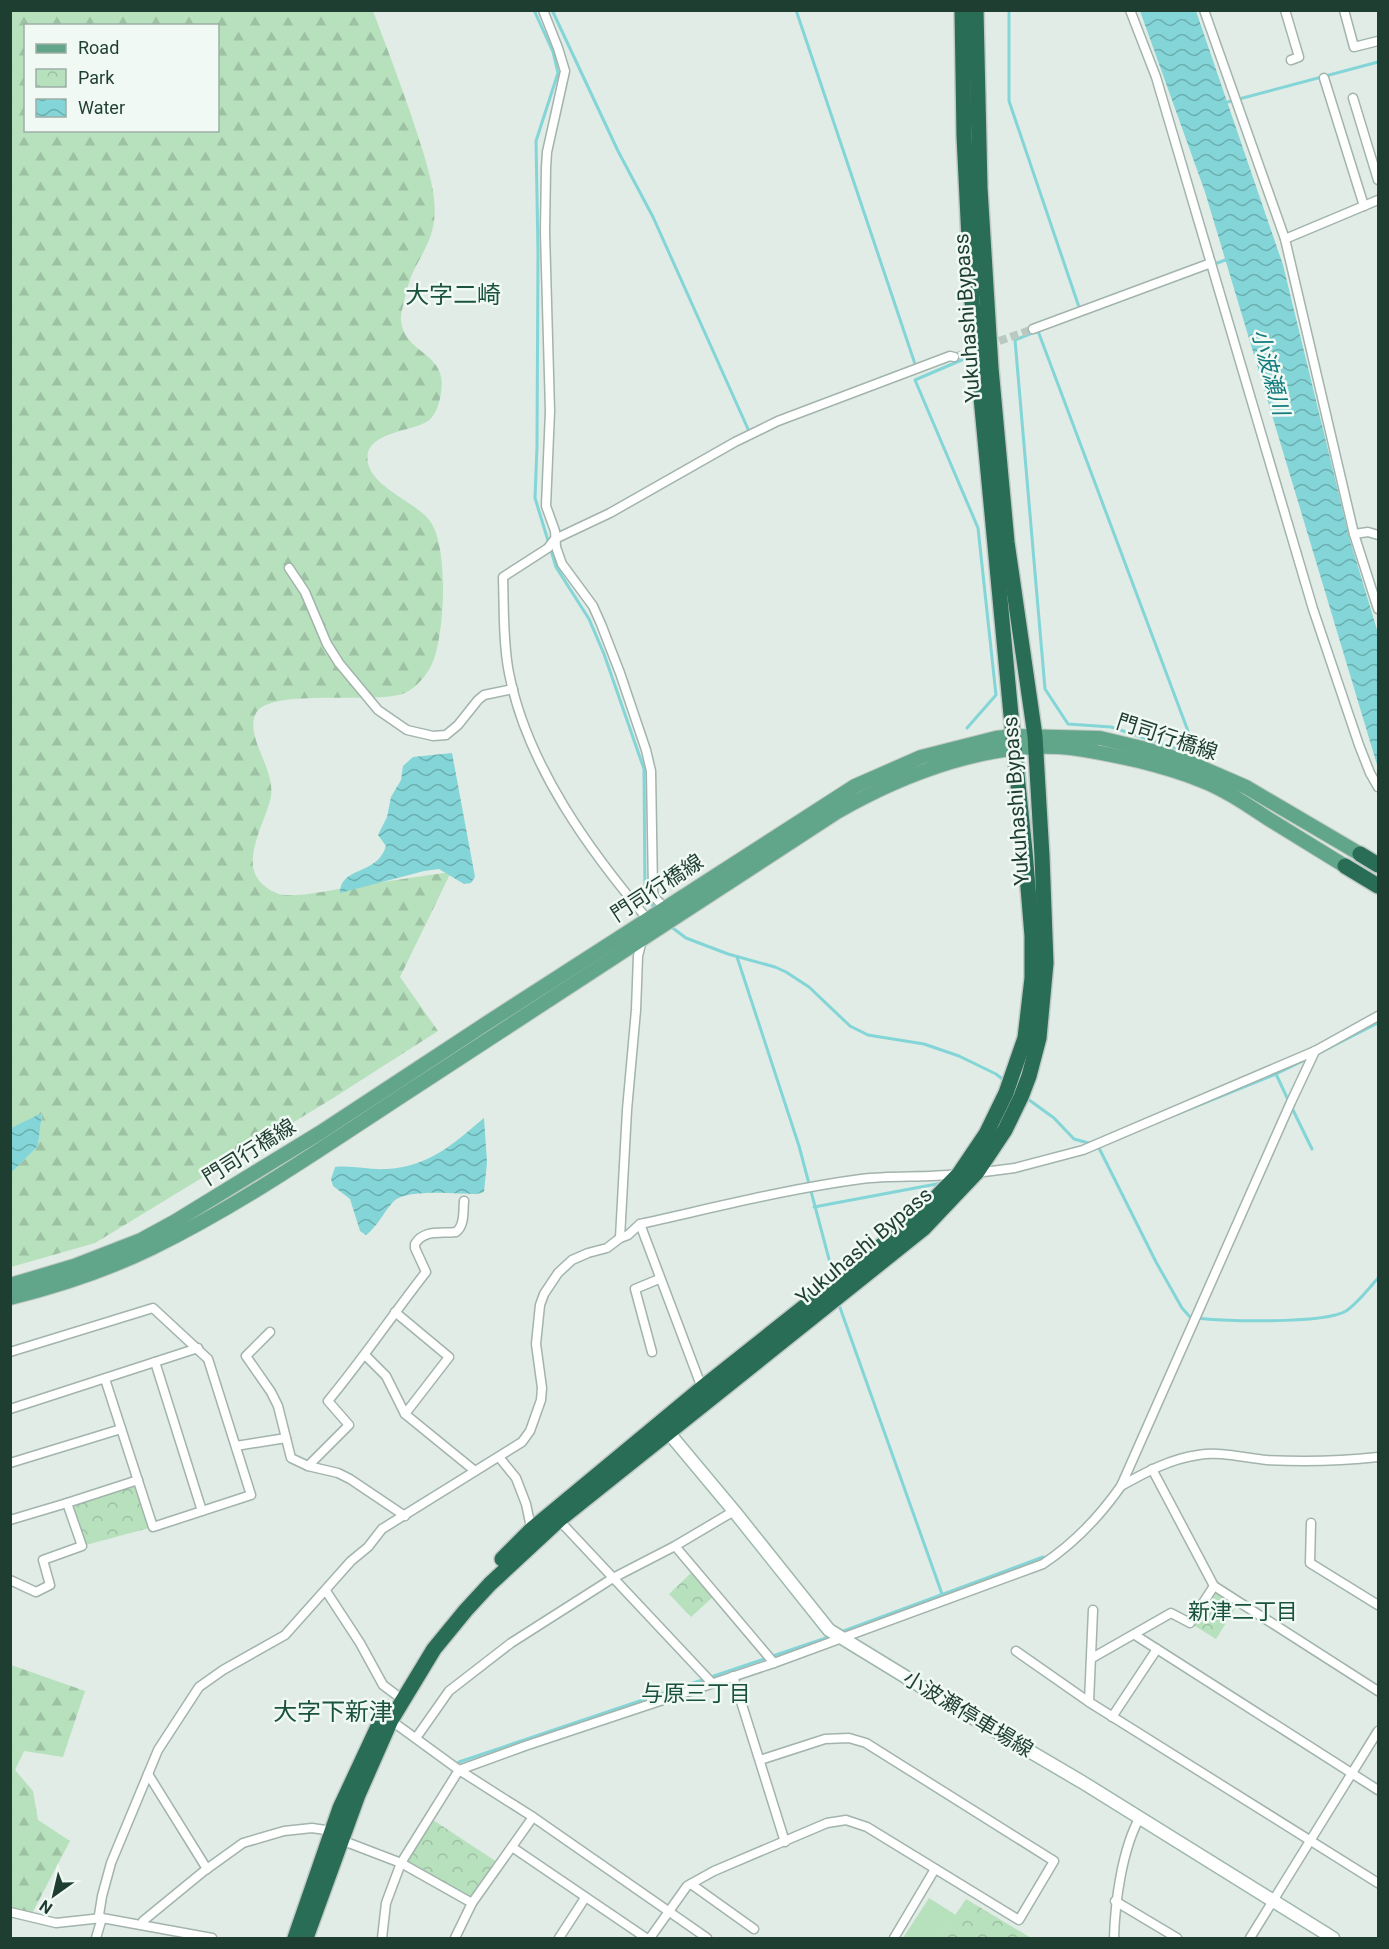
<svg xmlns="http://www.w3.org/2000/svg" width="1389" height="1949" font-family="Roboto,'Noto Sans JP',sans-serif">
  <defs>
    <pattern id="forest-firs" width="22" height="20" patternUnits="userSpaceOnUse" patternTransform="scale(1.5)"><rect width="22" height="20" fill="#b7e0bd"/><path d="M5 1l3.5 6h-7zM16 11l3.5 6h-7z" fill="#9dc1a3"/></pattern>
    <pattern id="park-crowns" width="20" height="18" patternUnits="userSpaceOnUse" patternTransform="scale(1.5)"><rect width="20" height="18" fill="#b7e0bd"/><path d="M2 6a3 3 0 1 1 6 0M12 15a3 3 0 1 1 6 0" fill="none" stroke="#9dc1a3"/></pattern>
    <pattern id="water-waves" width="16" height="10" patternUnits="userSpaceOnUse" patternTransform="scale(1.5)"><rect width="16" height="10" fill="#83d5d7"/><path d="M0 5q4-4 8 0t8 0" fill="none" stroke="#6baeaf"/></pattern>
  </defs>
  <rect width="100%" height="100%" fill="#e0ece5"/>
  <path fill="#b7e0bd" d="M929,1898L956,1915L940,1938H903Z"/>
  <g fill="url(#forest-firs)" fill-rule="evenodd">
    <path d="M11,11H373C391,59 409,106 424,155C430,176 437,199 434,221C432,239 422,254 414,270C409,280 407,290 404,301C403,308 400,315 401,321C405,355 448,352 441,392C440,402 436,415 428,421C412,432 361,432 368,463C373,488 416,502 430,521C449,547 445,635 432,664C427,675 416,688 405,693C376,705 270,687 256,713C244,736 275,768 271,796C267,819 242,857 258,879C263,887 276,895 286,895C305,896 326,891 345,888C380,882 416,877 451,872L400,977L438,1031L330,1100L95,1243L11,1267V1173L38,1146L42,1114L11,1128ZM26,26H218V130H26Z"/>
    <path d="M11,1665L85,1691L63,1757L24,1751L15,1770L33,1791L38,1820L70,1841L30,1917L11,1912Z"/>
  </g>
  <g fill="url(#park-crowns)">
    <path d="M138,1480L153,1527L82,1546L67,1503Z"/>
    <path d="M692,1572L714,1596L691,1617L669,1594Z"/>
    <path d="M1214,1586L1239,1602L1216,1639L1190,1623Z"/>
    <path d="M430,1818L500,1864L472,1903L401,1863Z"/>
    <path d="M966,1899L1031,1938H940Z"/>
  </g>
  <g fill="url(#water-waves)">
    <path d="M1140,11H1196L1283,265L1350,540L1378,633V768L1205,192Z"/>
    <path d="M452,753L475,877L471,883L464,884L439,869L424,871L340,893C340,866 377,876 386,846L378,835L387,817L391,797L401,780L403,766L413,757Z"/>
    <path d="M42,1113L38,1146L11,1173V1128Z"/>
    <path d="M484,1118L487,1162L484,1192L477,1194C458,1194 405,1188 393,1202C383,1213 378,1226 366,1235L360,1231L350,1199L333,1186L331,1179L335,1167C352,1165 369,1170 386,1169C429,1167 453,1144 484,1118Z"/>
  </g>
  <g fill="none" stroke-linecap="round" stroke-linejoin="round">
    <g stroke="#83d5d7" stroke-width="3">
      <path d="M534,10L553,52L558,73L536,141L538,252L537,446L535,498L556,567L589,619L604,654L644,769L645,896L656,910"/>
      <path d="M552,10L618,151L653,217L748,429"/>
      <path d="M796,10L916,367"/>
      <path d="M1009,10V101L1080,310"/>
      <path d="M1224,103L1378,62"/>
      <path d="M1212,265L1228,259"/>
      <path d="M1038,331L1197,755"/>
      <path d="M1035,332L1015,340L1045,689L1068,724L1111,727L1209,759"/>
      <path d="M964,359L915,380L978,528L996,695L967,728"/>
      <path d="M670,926L686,938L728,954L775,967L786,972L809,987L850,1026L868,1035L924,1044L959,1056L996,1074L1006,1082"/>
      <path d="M737,957L799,1146L834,1278"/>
      <path d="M1321,1052L1378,1023"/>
      <path d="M1276,1074L1307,1059"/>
      <path d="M1025,1097L1054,1118L1074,1139L1092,1144"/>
      <path d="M1292,1108L1312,1149"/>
      <path d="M1172,1116L1276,1074L1289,1102"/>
      <path d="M1098,1146L1156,1262L1182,1308L1190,1317C1217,1322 1325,1324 1346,1311C1358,1303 1369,1288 1378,1278"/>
      <path d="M814,1207L942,1183"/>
      <path d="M838,1302L942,1594"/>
      <path d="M841,1632L1043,1557"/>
      <path d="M459,1762L832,1636"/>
    </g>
    <path stroke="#b9c9c1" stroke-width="8" stroke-dasharray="8 4" stroke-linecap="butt" d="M954,357L1033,329"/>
    <g stroke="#a2b4ac" stroke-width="11">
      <g id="street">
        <path d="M543,10L558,48L565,71L547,152L546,168L545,232L550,411L546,506L555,531L556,547L562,564L593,606L601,624L620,673L646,750L651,771L653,891L655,898L668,911"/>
        <path d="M1130,10L1156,77L1313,609L1359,745L1370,773L1378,787"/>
        <path d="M1204,10L1285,239L1354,534L1378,609"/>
        <path d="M1285,10L1299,57L1291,60"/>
        <path d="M1344,10L1354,47L1378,41"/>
        <path d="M1324,78L1364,206"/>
        <path d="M1353,98L1378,180"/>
        <path d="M1285,239L1378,200"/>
        <path d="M1033,329L1211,263"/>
        <path d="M1354,534L1368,532L1378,535"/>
        <path d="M289,568L305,592L327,644L339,663L378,710L407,730L433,736L446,735L458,725L478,700L484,695L513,689"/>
        <path d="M650,922C590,852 527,765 509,673C503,643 504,608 503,577L548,548L555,539L610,513L735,442L778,421L950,356L954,357"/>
        <path d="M976,1173L1015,1168L1083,1150L1315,1051L1378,1016"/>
        <path d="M640,1224L702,1388"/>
        <path d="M620,1238L627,1110L636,1010L638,956L642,940"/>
        <path d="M395,1312L449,1357L405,1414"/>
        <path d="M270,1332L246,1356L271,1392L278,1406L291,1458L308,1466L338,1473L350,1479L405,1516"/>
        <path d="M10,1352L153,1308L208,1359L251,1495L153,1527L105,1379"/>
        <path d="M652,1352L635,1289L659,1279"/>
        <path d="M365,1355L386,1376L405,1414L475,1471"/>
        <path d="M155,1362L202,1511"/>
        <path d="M10,1409L198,1348"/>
        <path d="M236,1446L286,1438"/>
        <path d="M499,1457L516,1478L526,1504L532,1532"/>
        <path d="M10,1463L121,1429"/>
        <path d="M308,1466L349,1425L328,1401C363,1359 393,1314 426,1272L415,1248V1244C424,1229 441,1234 456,1232C465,1225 463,1211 464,1201"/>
        <path d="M1152,1469L1214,1586L1378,1691"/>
        <path d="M1121,1486C1146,1472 1170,1459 1198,1455C1221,1451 1244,1458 1267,1460C1305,1462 1341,1461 1378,1457"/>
        <path d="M556,1517L712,1683"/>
        <path d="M10,1520L67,1503"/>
        <path d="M1311,1523L1310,1563L1378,1605"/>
        <path d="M675,1546L774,1663"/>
        <path d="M10,1580L36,1592L50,1585L43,1560L82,1546L67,1503L138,1480"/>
        <path d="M326,1591L360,1643L383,1685L395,1694"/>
        <path d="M1135,1635L1378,1790"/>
        <path d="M1016,1651L1089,1702L1378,1883"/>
        <path d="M1092,1658L1171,1613L1190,1623L1214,1586"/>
        <path d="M733,1676L785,1842"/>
        <path d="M1089,1702L1093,1610"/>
        <path d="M1112,1717L1157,1649"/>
        <path d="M389,1719L459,1770L533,1817L707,1938"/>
        <path d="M416,1738L449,1691L511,1643L613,1578L675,1546L734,1511"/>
        <path d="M148,1774L207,1869"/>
        <path d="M512,1847L646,1938"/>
        <path d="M691,1884L754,1929"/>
        <path d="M1115,1901L1177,1938"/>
        <path d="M10,1912L56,1923L102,1918L212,1938"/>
        <path d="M143,1925V1921L204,1871L243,1843L284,1831L312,1828L332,1831L341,1840L401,1863L472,1903"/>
        <path d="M96,1938L102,1918L99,1915L102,1896L111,1863L158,1750L199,1687L223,1670L285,1635L351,1561L368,1547L382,1529L522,1442L530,1431L541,1400L542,1388L536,1344L540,1305L544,1294L558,1273L572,1260L588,1253L607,1248L620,1238L628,1235L640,1224C713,1208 786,1189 861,1179C893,1175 925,1178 957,1174"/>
        <path d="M382,1938L386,1903L401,1863L459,1770L525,1746L774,1663L1043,1564C1073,1544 1100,1516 1121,1486L1291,1102L1315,1051"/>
        <path d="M455,1938L472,1903L533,1817"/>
        <path d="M559,1938L585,1898"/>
        <path d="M650,1938L687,1886L714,1871L827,1823L846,1820L867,1827L1019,1920L1054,1861L866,1743L849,1738L825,1739L760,1760"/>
        <path d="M894,1938L935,1869"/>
        <path d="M1114,1938C1115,1902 1122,1849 1140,1817"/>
        <path d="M1250,1938L1378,1731"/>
      </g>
    </g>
    <g stroke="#9eb9ac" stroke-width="15">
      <path id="secondary" d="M663,1426L734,1511L829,1630L963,1712L1082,1782L1333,1938"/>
    </g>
    <g stroke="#c0c9c6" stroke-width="16">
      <g id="primary">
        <path d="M10,1285L74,1266L141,1240L174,1222L321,1132L493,1019L855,786L921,757L996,738L1013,736L1100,738L1142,748L1191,763L1246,787L1360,854"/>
        <path d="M10,1298C58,1286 107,1270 152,1248C246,1202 332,1141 420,1084C559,994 698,902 837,812C905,773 992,740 1071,748C1094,751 1117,756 1139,761C1159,766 1180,772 1200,780C1224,789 1246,804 1267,818C1293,834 1319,850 1345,866"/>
      </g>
    </g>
    <g stroke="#c0c9c6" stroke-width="18">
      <g id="highway">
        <path d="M1360,854L1378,865"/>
        <path d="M1345,866L1378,886"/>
        <path d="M502,1559L532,1529L702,1388L916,1218L959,1174L986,1134L1006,1093L1025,1038L1032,978V936L1025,851L1013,736L972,302L964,136L962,10"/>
        <path d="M295,1938L340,1808L382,1718"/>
        <path d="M306,1938L358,1795L391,1720L434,1649L466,1610L490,1584L559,1520L923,1229L977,1172L1005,1130L1021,1097L1029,1076L1039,1038L1046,963L1042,856L1035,736L1007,542L991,368L980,188L976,10"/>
      </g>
    </g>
    <use href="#street" stroke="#fff" stroke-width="8"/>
    <use href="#secondary" stroke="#fff" stroke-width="12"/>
    <use href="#primary" stroke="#61a68b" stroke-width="14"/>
    <use href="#highway" stroke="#296d56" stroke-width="15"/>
  </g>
  <g text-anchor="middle" stroke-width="5" stroke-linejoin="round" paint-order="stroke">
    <g font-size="21" fill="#1f3e32" stroke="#f1f9f4">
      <text transform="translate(967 318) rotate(-94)" y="7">Yukuhashi Bypass</text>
      <text transform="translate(1167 737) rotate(18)" y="7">門司行橋線</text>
      <text transform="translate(1016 801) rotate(-94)" y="7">Yukuhashi Bypass</text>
      <text transform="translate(657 888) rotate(-33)" y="7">門司行橋線</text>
      <text transform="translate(249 1152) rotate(-32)" y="7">門司行橋線</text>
      <text transform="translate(864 1246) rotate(-40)" y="7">Yukuhashi Bypass</text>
      <text transform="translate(968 1714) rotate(31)" y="7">小波瀬停車場線</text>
    </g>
    <g font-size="22" font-style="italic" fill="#147c7f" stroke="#f1f9f4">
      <text transform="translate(1271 372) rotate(75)" y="8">小波瀬川</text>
    </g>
    <g font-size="22" fill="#19523d" stroke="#f1f9f4">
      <text x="1243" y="1619">新津二丁目</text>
      <text x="696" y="1701">与原三丁目</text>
    </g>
    <g font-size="24" fill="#19523d" stroke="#f1f9f4">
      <text x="453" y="303">大字二崎</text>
      <text x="333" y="1720">大字下新津</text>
    </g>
  </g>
  <rect width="1389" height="1949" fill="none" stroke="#1f3e32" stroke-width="24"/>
  <rect x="24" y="24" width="195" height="108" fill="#f1f9f4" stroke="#9daea6" stroke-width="1.5"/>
  <rect x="36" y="44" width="30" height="9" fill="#61a68b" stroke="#9daea6" stroke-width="1.5"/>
  <text x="78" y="54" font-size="18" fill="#1f3e32">Road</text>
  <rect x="36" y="69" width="30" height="18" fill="url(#park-crowns)" stroke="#9daea6" stroke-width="1.5"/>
  <text x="78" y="84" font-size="18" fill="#1f3e32">Park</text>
  <rect x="36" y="99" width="30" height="18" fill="url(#water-waves)" stroke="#9daea6" stroke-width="1.5"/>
  <text x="78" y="114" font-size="18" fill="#1f3e32">Water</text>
  <g transform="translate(54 1895) rotate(214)" stroke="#f1f9f4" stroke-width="4.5" paint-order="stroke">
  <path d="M0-4.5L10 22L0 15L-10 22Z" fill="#1f3e32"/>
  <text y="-9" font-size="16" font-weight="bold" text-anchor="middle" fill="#1f3e32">N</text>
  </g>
</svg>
